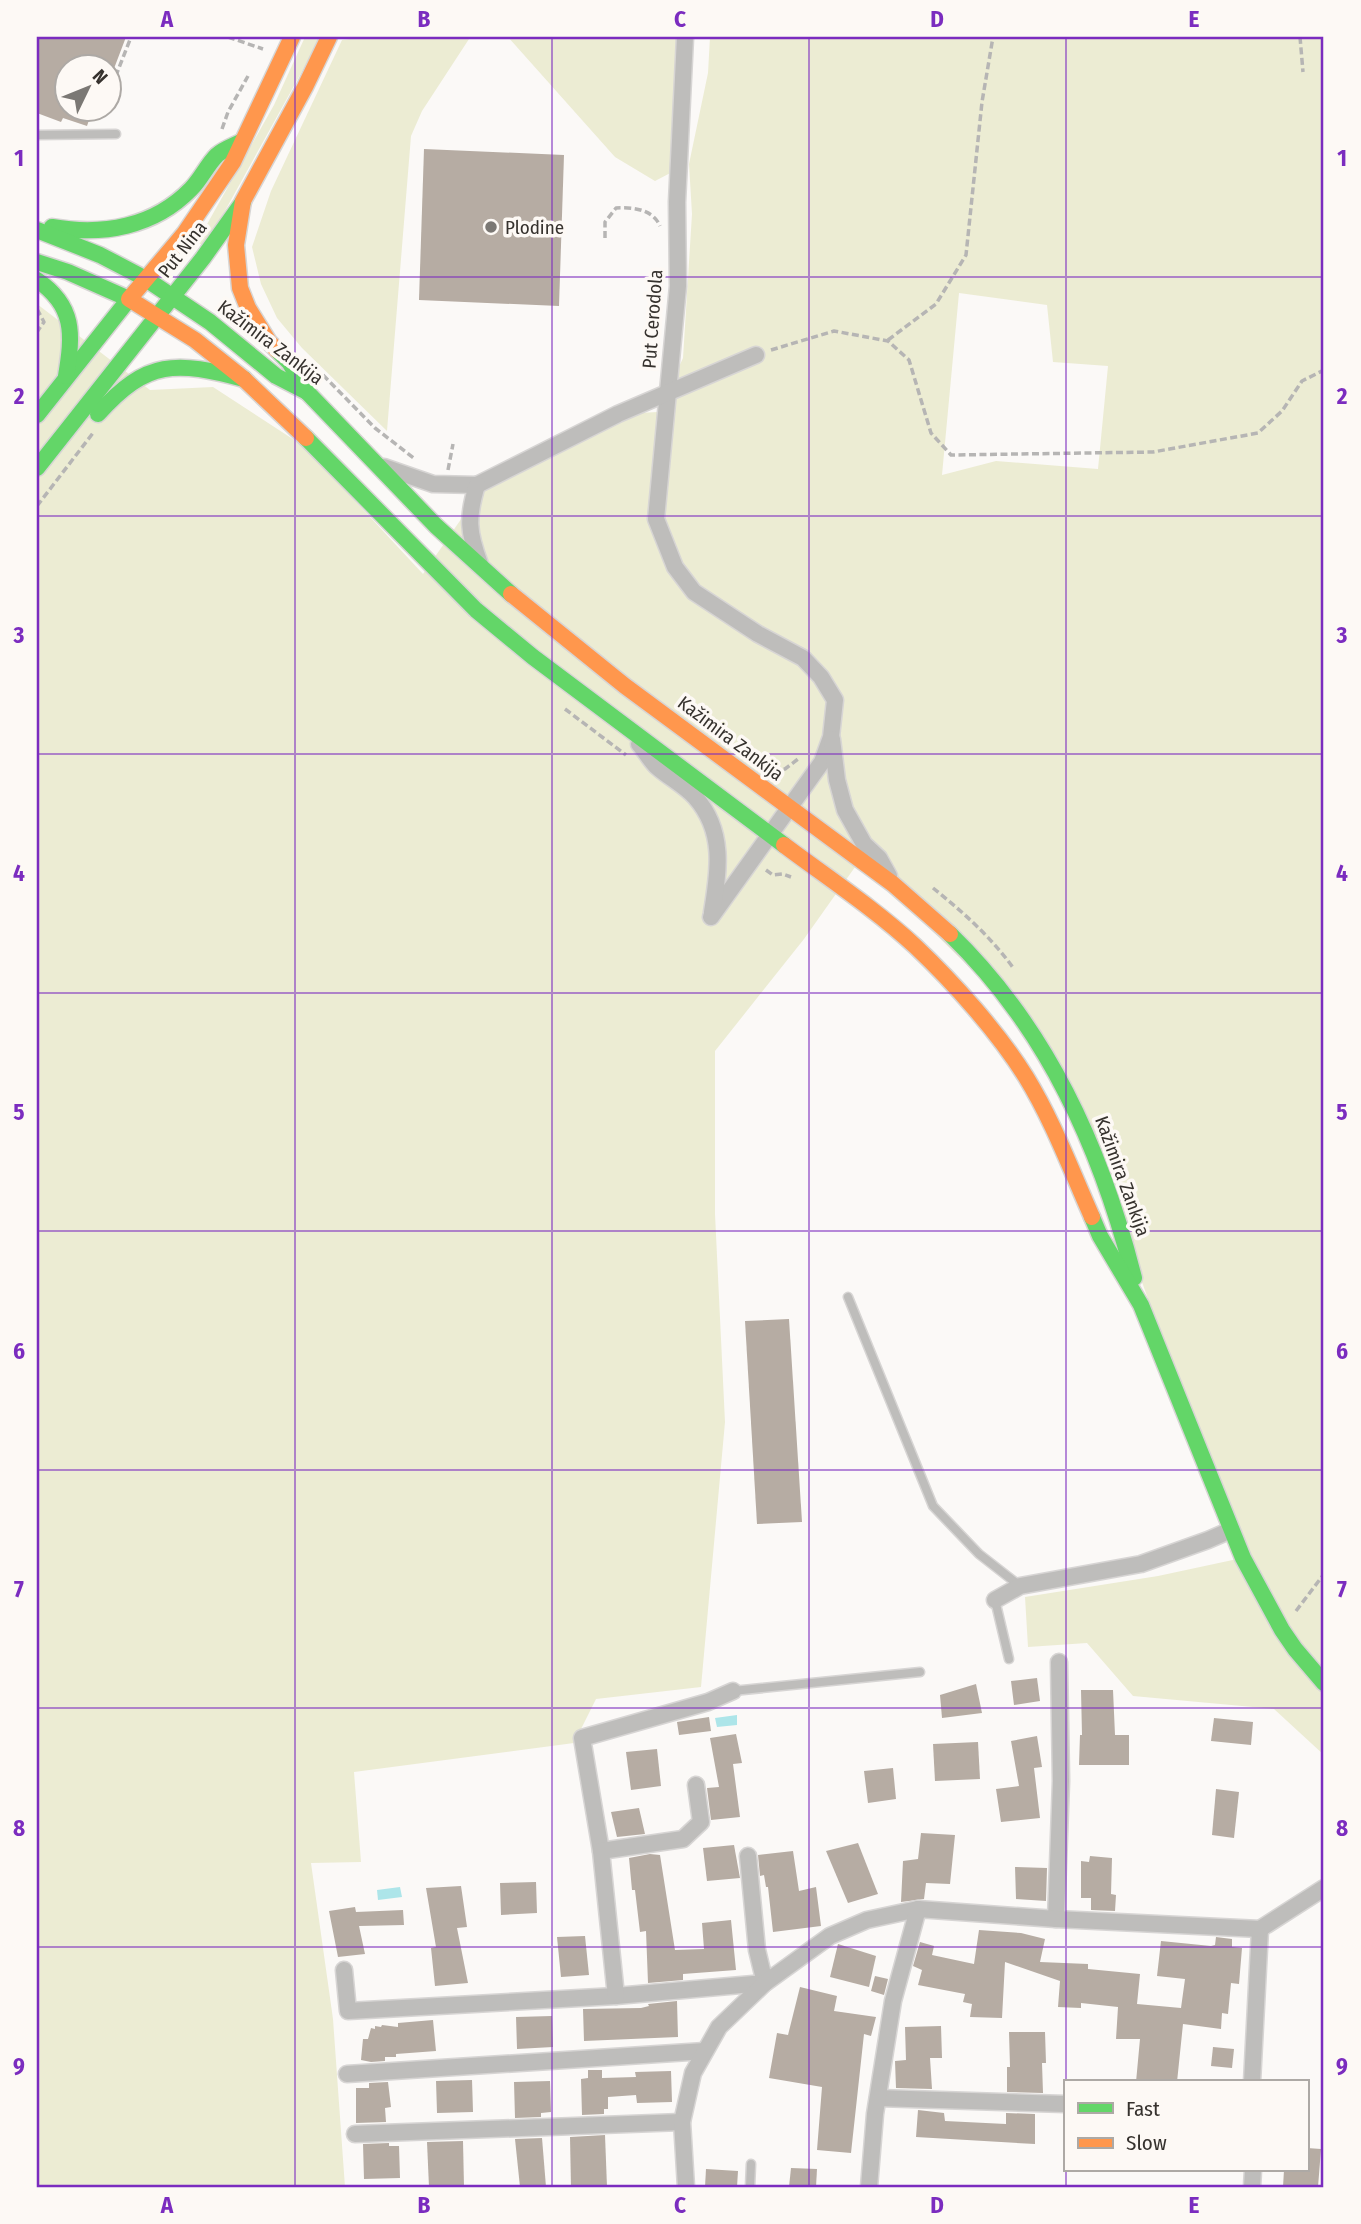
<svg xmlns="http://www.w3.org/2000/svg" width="1361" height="2224" font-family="'Fira Sans Condensed',sans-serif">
  <rect width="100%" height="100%" fill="#fbf9f7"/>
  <g fill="#ececd3" fill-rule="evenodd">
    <path d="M305,37H321L205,247L197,242L274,105Z"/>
    <path d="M367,37H476L469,39L422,111L411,136L387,431L302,348L277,318L261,284L252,247L271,191L342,40Z"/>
    <path d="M508,37H679L675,63L678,169L655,181L615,157Z"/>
    <path d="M710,37H1324V1755L1274,1709L1133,1696L1087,1643L1028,1647L1025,1597L1158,1576L1242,1558L1122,1227L1025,1022L860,860L804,939L715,1051V1214L725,1422L701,1687L596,1699L574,1743L354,1772L361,1862L311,1863L333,2019L345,2187H37V304L150,390L213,387L305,447L423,574L491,476L618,414L658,412L683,358L692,214L689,164L708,73ZM959,293L1047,305L1053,362L1108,366L1098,469L996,461L942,475Z"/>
  </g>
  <g fill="#ade5e9">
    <path d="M737,1715V1725L717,1727L715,1718Z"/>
    <path d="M400,1887L402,1897L378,1900L377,1890Z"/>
  </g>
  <g fill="#b6aca3">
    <path d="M37,37H126L110,79H108V66H66V108H93L87,126L63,118L61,122L37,113Z"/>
    <path d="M424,149L564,155L559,306L419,300Z"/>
    <path d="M789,1319L802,1522L757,1524L745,1321Z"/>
    <path d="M1037,1678L1040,1701L1014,1705L1011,1681Z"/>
    <path d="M976,1684L982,1713L942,1718L940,1695Z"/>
    <path d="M1081,1690H1113L1115,1735H1129V1765H1079L1080,1735H1082Z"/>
    <path d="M709,1717L711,1731L679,1735L677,1722Z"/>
    <path d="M1214,1718L1253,1722L1251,1745L1211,1741Z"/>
    <path d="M736,1734L742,1763L733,1764L740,1817L711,1820L707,1788L719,1787L710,1738Z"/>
    <path d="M1037,1736L1042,1767L1034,1768L1040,1818L1001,1822L996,1789L1019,1786L1011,1741Z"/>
    <path d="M978,1742L980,1779L935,1781L933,1744Z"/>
    <path d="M657,1749L661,1786L631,1790L626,1752Z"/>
    <path d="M893,1768L896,1799L868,1803L864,1771Z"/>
    <path d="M1216,1789L1239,1792L1234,1838L1212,1835Z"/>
    <path d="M639,1808L645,1834L617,1837L611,1812Z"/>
    <path d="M921,1833L955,1835L950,1884L926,1883L924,1899L901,1902L903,1861L918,1859Z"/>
    <path d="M858,1843L878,1894L848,1903L826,1851Z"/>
    <path d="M734,1845L740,1878L707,1881L703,1848Z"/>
    <path d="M793,1851L799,1891L816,1887L821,1926L773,1932L768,1887H766L764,1875L760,1876L758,1855Z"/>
    <path d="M650,1854L660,1855L675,1950L704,1949L702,1923L731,1920L736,1970L683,1974V1980L648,1983L646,1931L640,1932L635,1890H632L629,1858Z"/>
    <path d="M1090,1856L1112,1858L1111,1894L1116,1895L1115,1911L1091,1910V1898H1081V1861L1089,1862Z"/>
    <path d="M1015,1867L1047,1868L1046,1901L1016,1899Z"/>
    <path d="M536,1882L537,1913L501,1915L500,1883Z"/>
    <path d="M461,1886L467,1927L457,1928L468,1983L435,1986L431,1948L436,1947L426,1888Z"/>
    <path d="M355,1907L356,1912L403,1910L404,1925L359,1926L365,1954L338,1957L329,1911Z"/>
    <path d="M979,1930L1021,1933L1045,1939L1040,1962L1088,1964V1969L1140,1974L1137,2004L1181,2008L1185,1979L1157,1976L1161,1941L1211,1946L1215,1945L1216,1937L1232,1939V1947L1242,1948L1239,1984L1231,1983L1228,2014L1222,2013L1221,2029L1183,2024L1177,2082H1136L1140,2039H1116L1118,2007L1081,2003V2008L1058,2007L1060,1981L1005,1962L1002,2018L970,2017L972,2004L963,2002L965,1994L918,1985L922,1970L913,1966L920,1942L934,1946L932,1955L974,1964Z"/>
    <path d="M585,1936L589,1975L561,1977L557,1937Z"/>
    <path d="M838,1944L876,1956L869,1987L830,1977Z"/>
    <path d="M875,1976L888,1979L884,1995L871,1991Z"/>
    <path d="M800,1987L837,1996L834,2011L876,2017L871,2036L864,2034L851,2153L817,2150L822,2087L769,2078L777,2033L788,2035Z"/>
    <path d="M677,2001L678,2037L584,2041L583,2009L641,2008L649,2006L648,2004Z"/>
    <path d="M552,2016L553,2047L517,2049L516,2017Z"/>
    <path d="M433,2020L436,2051L396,2054V2057H385V2061L371,2062L361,2060L363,2039H368L371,2028L375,2029V2026L381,2027L382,2025L398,2027V2023Z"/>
    <path d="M941,2026L942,2058H930L932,2089L896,2088L895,2061L906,2060L905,2027Z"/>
    <path d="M1009,2032H1045L1046,2063H1042L1043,2093L1007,2092V2067H1010Z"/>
    <path d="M1213,2047L1234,2049L1232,2068L1211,2066Z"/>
    <path d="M588,2070H602V2078L636,2077L635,2072L671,2071L672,2102L637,2103L636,2095L608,2097V2109H604V2114L582,2115L581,2079L588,2078Z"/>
    <path d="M472,2080L473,2112L437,2113L436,2081Z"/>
    <path d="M550,2081L551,2112L541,2113V2117L515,2118L514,2082Z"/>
    <path d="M388,2082L391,2107L385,2108L386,2122L356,2123V2088H369V2083Z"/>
    <path d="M918,2110L944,2113L945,2121L1006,2124V2113L1035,2114V2144L916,2137Z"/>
    <path d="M605,2135L607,2187H571L570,2137Z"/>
    <path d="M542,2138L546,2187H520L515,2139Z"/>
    <path d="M463,2141L464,2187H429L427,2142Z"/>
    <path d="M389,2143V2146H399L400,2178L364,2179L363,2144Z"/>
    <path d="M1307,2148L1321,2149L1318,2187H1283L1284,2170H1307Z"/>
    <path d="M791,2168L817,2169L816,2187H789Z"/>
    <path d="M706,2169L738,2171L737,2187H705Z"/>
  </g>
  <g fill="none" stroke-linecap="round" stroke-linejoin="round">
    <g stroke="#d7d5d4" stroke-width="11">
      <g id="lane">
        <path d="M37,135L116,134"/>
        <path d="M848,1297L933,1506L979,1554L1020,1586"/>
        <path d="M995,1600L1009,1659"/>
        <path d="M733,1691L920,1672"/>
        <path d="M750,2187L751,2164"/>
      </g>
    </g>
    <g stroke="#d7d5d4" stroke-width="19">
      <g id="street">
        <path d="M685,37L677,202L678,286L656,519L675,567L694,592L758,634L803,658L821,677L835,700L831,737L822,762L711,917"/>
        <path d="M384,467L433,484L477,485"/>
        <path d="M477,485L618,414L756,355"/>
        <path d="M477,485C467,518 468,532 480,564"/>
        <path d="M832,739L837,780L845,810L864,844L879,858L889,876"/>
        <path d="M639,744C645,751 650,760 656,766C668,777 684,785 695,797C725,831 719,870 712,912"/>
        <path d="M995,1600L1020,1586L1141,1564L1208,1540L1231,1530"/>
        <path d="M601,1851L582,1738L708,1702L733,1691"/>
        <path d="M1056,1919L1061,1781L1059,1662"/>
        <path d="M344,1970L348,2011L616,1996L765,1983L757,1950L748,1856"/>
        <path d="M616,1996L601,1851L683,1839L701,1822L696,1785"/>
        <path d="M347,2074L705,2051"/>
        <path d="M1252,2082L1260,1929"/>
        <path d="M878,2098L1065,2104"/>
        <path d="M355,2134L682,2122"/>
        <path d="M686,2187L682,2122L693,2073L719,2027L765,1983L830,1936L867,1920L918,1909"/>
        <path d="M869,2187L875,2114L893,2001L918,1909L1056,1919L1260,1929L1324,1888"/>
        <path d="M1252,2187L1253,2170"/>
      </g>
    </g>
    <g stroke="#d7d5d4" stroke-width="19">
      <g id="fast">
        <path d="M52,227C103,236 154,227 191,189C201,179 207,165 217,155C224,149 233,146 241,142"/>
        <path d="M37,230L100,255L146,279L210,322L276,376L307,392"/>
        <path d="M37,262L68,272L129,299L37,415"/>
        <path d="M37,280C75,306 73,334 66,376"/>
        <path d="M277,350L289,362L307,392L436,526L511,594"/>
        <path d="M98,414C147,359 176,361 244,379"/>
        <path d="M306,438L476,610L533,657L784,845"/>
        <path d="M37,468L203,258L243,202"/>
        <path d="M950,934C1047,1028 1101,1148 1134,1278"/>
        <path d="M1092,1217L1100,1236L1141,1305L1243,1558L1282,1630L1295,1649L1324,1683"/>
      </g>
    </g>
    <g stroke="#d7d5d4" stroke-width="19">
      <g id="slow">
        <path d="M292,37L233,162L184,234L129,299L195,340L244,379L306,438"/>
        <path d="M277,350L269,342L248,308L240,288L236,245L243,201L305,87L329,37"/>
        <path d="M511,594L625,686L893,884L950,934"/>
        <path d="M784,845C828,878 875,909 915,946C954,983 998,1032 1026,1077C1053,1121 1071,1170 1092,1217"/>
      </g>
    </g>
    <g stroke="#b6b5b4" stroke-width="3.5" stroke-dasharray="7 3.5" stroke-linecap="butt">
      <path d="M228,37L263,49"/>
      <path d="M1300,37L1303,72"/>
      <path d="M108,96L131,37"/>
      <path d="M222,129L228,112L248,76"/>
      <path d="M605,238V222L616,208C632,207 653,209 660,226"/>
      <path d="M37,309L44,322L37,332"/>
      <path d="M888,340L936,304L966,255L982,102L993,37"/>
      <path d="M771,350L834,331L888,341L909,360L931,433L951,455L1153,452L1258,433L1282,411L1302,381L1324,370"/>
      <path d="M323,375L375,428L415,459"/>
      <path d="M448,470L453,444"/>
      <path d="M37,506L93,433"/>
      <path d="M565,709L626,755"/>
      <path d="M773,769H785L798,759"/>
      <path d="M766,870L773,875L783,874L791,877"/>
      <path d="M933,888C963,912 992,938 1014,969"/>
      <path d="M1296,1611L1324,1574"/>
    </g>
    <use href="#lane" stroke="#bebdbb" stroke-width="8"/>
    <use href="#street" stroke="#bebdbb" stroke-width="16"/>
    <use href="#fast" stroke="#63d668" stroke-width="16"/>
    <use href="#slow" stroke="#ff974d" stroke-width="16"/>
  </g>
  <path fill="none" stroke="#7b2cbf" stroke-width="2" stroke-opacity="0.55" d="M295,37V2187M552,37V2187M809,37V2187M1066,37V2082M37,277H1324M37,516H1324M37,754H1324M37,993H1324M37,1231H1324M37,1470H1324M37,1708H1324M37,1947H1324M1066,2170V2187"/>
  <circle fill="#7b7874" stroke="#fdf9f5" stroke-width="2.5" cx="491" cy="227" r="7"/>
  <g text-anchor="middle" stroke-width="7" stroke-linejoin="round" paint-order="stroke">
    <g font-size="19" fill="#36322e" stroke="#fdf9f5" text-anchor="start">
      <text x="505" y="234">Plodine</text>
    </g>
    <g font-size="19" fill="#36322e" stroke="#fdf9f5">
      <text transform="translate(182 249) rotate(-52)" y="7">Put Nina</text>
      <text transform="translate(652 319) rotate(-86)" y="7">Put Cerodola</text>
      <text transform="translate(271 342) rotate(37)" y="7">Kažimira Zankija</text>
      <text transform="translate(731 738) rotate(37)" y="7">Kažimira Zankija</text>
      <text transform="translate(1123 1176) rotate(70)" y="7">Kažimira Zankija</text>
    </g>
  </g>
  <rect width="1361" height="2224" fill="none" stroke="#fdf9f5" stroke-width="77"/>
  <rect x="1064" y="2080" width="245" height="91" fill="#fdf9f5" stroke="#ada9a5" stroke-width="2"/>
  <rect x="1078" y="2103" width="35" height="10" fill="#63d668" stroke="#ada9a5" stroke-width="2"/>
  <text x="1126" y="2116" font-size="21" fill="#36322e">Fast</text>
  <rect x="1078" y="2138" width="35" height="10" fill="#ff974d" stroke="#ada9a5" stroke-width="2"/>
  <text x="1126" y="2150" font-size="21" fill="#36322e">Slow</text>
  <g transform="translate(88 88) rotate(47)"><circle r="33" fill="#fdf9f5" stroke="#ada9a5" stroke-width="2"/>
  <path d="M0-5L12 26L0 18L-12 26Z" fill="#7b7874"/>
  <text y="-10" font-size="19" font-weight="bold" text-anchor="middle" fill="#36322e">N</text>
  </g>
  <rect x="38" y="38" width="1284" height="2148" fill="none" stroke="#7b2cbf" stroke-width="2.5"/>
  <g font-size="23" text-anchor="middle" font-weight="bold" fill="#7b2cbf">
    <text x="167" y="27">A</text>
    <text x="424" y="27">B</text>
    <text x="680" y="27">C</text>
    <text x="937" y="27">D</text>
    <text x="1194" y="27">E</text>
    <text x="19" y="166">1</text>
    <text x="1342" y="166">1</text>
    <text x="19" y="404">2</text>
    <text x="1342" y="404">2</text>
    <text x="19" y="643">3</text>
    <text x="1342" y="643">3</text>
    <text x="19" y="881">4</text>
    <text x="1342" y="881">4</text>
    <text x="19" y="1120">5</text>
    <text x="1342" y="1120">5</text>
    <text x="19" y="1359">6</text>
    <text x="1342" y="1359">6</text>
    <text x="19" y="1597">7</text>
    <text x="1342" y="1597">7</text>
    <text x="19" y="1836">8</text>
    <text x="1342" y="1836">8</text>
    <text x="19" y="2074">9</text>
    <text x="1342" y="2074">9</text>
    <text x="167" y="2213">A</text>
    <text x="424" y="2213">B</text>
    <text x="680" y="2213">C</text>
    <text x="937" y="2213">D</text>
    <text x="1194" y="2213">E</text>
  </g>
</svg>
